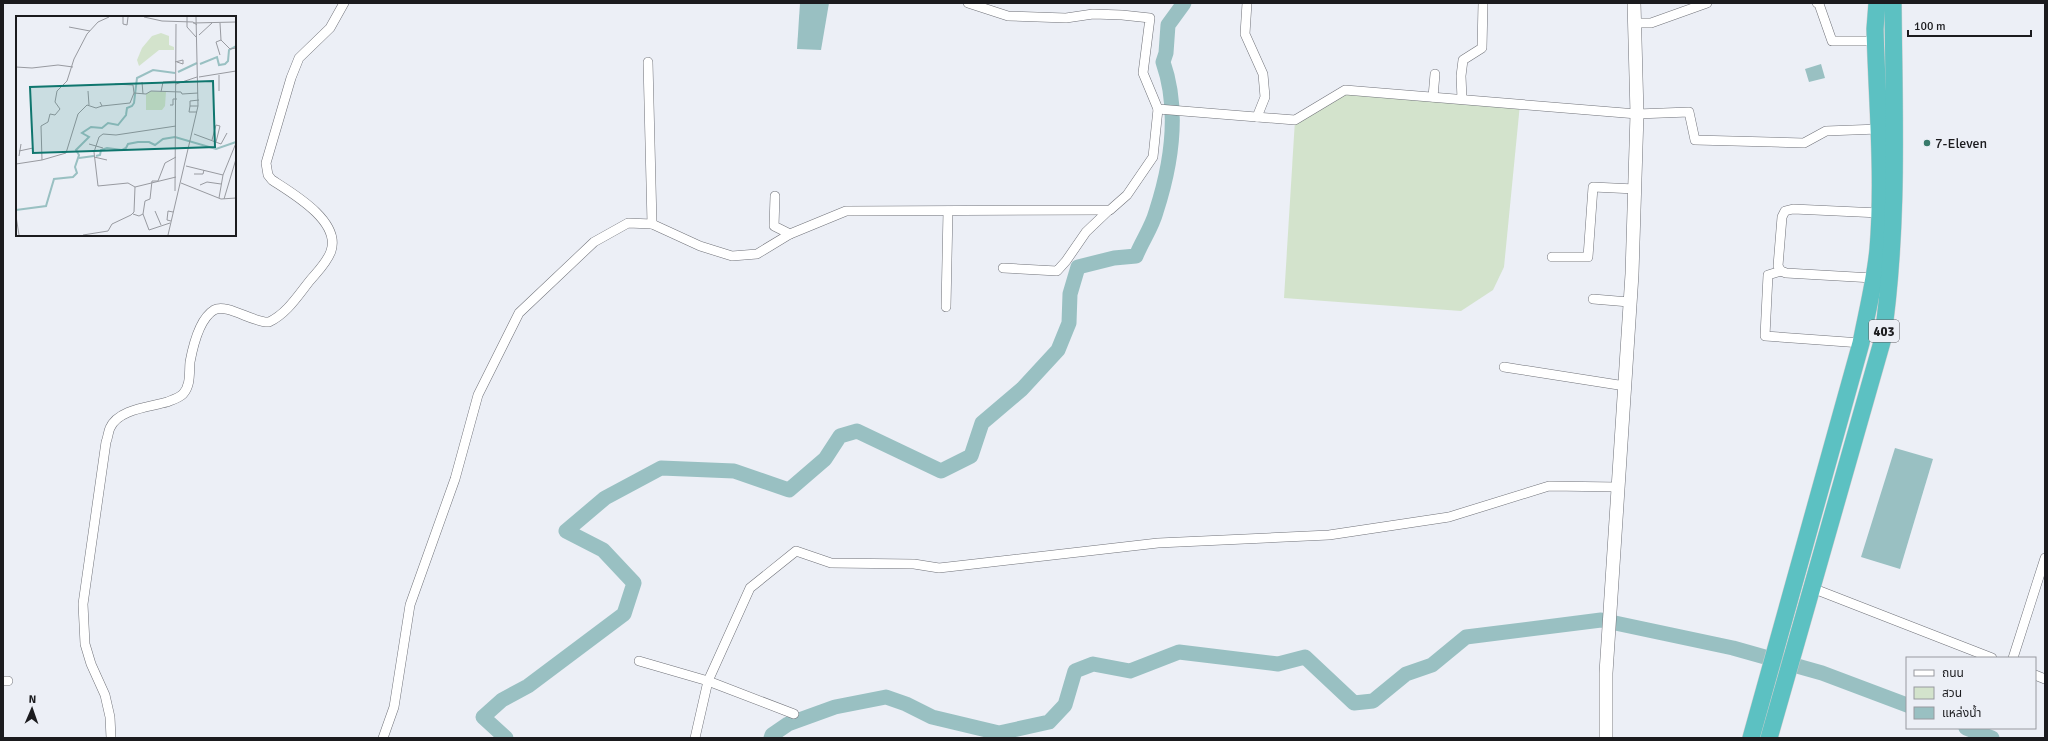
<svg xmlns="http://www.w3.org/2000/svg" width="2048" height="741" font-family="Signika,'Noto Sans Thai',sans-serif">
  <rect width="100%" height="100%" fill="#eceff6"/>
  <path fill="#d3e3cc" d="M1345,90L1520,104L1504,267L1493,290L1461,311L1284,298L1295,120Z"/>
  <g fill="#99c0c2">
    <path d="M800,3H829L821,50L797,49Z"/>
    <path d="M1821,64L1825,78L1809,82L1805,69Z"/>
    <path d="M1895,448L1933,459L1900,569L1861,557Z"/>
  </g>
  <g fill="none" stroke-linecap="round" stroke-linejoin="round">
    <g stroke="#99c0c2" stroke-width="15">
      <path d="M1966,728L1992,738"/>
      <path d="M506,738L483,717L502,700L528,686L624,614L634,583L603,550L566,531L605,498L661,468L734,471L789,490L825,459L840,436L857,431L941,471L971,456L982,423L1022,389L1058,350L1069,323L1070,294L1078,267L1114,258L1136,256C1142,241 1152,227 1156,212C1172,163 1180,111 1163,62L1166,53L1168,25L1184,3"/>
      <path d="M771,738L772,735L788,724L835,707L886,697L906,704L932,717L999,733L1049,722L1065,705L1075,671L1093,664L1130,671L1179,652L1278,664L1305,657L1354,703L1373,701L1406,674L1432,665L1466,637L1601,620L1733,648L1822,673L1907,705"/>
    </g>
    <g stroke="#707279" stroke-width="10">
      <g id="street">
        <path d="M968,3L1008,16L1066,18L1093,14L1122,15L1150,18L1143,73L1158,109L1295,120L1345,90L1637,114L1689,112L1695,140L1804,143L1826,131L1879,129"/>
        <path d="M1247,3L1245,34L1263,74L1265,97L1257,117"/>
        <path d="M1817,3L1819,4L1832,41H1875"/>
        <path d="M1634,23H1651L1707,3"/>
        <path d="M648,62L652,224"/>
        <path d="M1433,97L1435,74"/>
        <path d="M1462,99L1461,76L1463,60L1482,48L1483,3"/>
        <path d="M775,196L774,226L790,234L846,211L1110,210L1127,195L1153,157L1158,109"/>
        <path d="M1552,257H1588L1593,187L1635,189"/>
        <path d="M1003,268L1057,271L1066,261L1086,232L1108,211"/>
        <path d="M1781,271L1768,275L1765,336L1861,343"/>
        <path d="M1873,278L1786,273L1781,271L1778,266L1782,217L1785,211L1793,209L1880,213"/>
        <path d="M1593,299L1629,302"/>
        <path d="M946,307L948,211"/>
        <path d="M1504,367L1625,386"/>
        <path d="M1812,588L1992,658"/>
        <path d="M2013,658L2045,558"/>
        <path d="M639,661L708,681L794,714"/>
        <path d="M2035,675L2045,679"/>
        <path d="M3,681H8"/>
        <path d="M111,738L110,717L105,695L91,664L85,644L83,604L106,442C108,438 108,432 110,428C118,409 150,407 167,402C172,400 179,398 183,394C191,385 189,373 190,362C193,346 199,319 214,310C227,303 253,323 269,322C286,314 297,297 308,283C316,273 327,263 331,251C341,221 292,193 272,180L268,175L266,163L291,78L299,58L330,28L344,3"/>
        <path d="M383,738L394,707L410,605L455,479L478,395L519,313L594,242L628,223L652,224L700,246L732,256L757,254L790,234"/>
        <path d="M695,738L708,681L750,588L796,551L831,563L914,564L939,568L1158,543L1329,535L1449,517L1549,486L1618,487"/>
      </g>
    </g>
    <g stroke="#707279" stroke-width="14">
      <path id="secondary" d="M1606,738V673L1632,274L1637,114L1634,3"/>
    </g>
    <g stroke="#cdcdce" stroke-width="18">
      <g id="highway">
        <path d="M1751,738L1861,343C1867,312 1875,281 1878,249C1884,176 1877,102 1875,29L1877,3"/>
        <path d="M1769,738L1882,342C1899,229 1894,116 1893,3"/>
      </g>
    </g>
    <use href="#street" stroke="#fff" stroke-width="9"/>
    <use href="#secondary" stroke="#fff" stroke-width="13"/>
    <use href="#highway" stroke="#5cc1c2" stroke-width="17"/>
  </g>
  <circle fill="#387a6b" stroke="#eceff6" stroke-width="1.5" cx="1927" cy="143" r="4"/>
  <g text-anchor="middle" stroke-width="3" stroke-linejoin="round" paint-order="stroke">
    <rect fill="#eceff6" stroke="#5a5b5f" stroke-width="1" x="1869" y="320" width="30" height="22" rx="3"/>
    <g font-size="13" font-weight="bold" fill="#1b1b1e">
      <text x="1884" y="336">403</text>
    </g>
    <g font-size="14" fill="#1b1b1e" stroke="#eceff6" text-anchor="start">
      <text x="1935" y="148">7-Eleven</text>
    </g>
  </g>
  <g transform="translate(16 16)">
    <rect width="220" height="220" fill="#eceff6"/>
    <path d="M145,17L153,20V29L158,31V34H143L123,50L121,44L126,32L136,20ZM135,75L150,76L149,90L146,94H130V78Z" fill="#d3e3cc"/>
    <path fill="none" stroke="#99c0c2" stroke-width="2" d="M184,48L201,41L203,49L209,48L212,45L213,34L220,30M162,56L181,47M80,140L84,139L85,134L91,132L106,134L110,132L112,128L122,126H133L139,129L147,123L159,121L200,133L220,126M63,142L78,140M0,194L30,190L38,163L57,161L61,157L59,151L63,139L60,134L73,121L66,117L75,111L86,112L92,107L102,109L110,99L111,92L116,90L118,87L121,62L137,54L159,57"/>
    <path fill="none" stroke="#989aa0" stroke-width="1" d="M107,1V8L111,9L112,1M128,1L146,5L177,6L181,9M171,1V11L180,21M177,7L220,6M204,7L205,24L214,33L220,32M53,11L74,15M183,19L196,7M204,39L200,26L205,24M159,46L167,44V48L161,46M0,51L16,52L42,49L57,51M183,61L220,55M126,66L127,78M99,68L117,69L118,77L130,78L135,75L165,76L166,78L182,77M160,68L181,61M72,75L73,89M203,75V59M145,76L147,66L160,65M84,86L86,90L114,87L118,77M154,89H157V83H161M174,90L173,96H181M182,90H174V85L183,84M178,118L205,128L211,117M196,124L200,109L204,110L200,126M73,128L87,132M3,135L17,132M3,140L5,128M78,141L91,144M26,144L50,137L62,98L71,89L80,92L86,90M0,148L26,144L25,110L32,106L34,98L39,99L44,93L39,86L41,75L51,65L58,43L71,18L82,6L93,1M170,150L207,159L203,182M178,158H187L188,154M207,159L220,127M165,167L205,183L220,182M184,169L191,166L205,168M119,171L112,167L82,170L78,136L83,121L87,118L100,119L160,110M159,175L160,8M208,183L220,143M139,195L145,209M117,198L123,200L127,198L129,185L134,183L136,165H142L149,147L160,141M127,198L133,214L154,207M0,200L3,219M155,205L151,204L152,195L157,196M67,219L92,215L96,208L115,199L118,196L119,171L160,161M152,219L182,90L180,1"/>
    <path fill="#0f766e" fill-opacity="0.15" stroke="#0f766e" stroke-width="2" d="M197,65L199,131L17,137L14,71Z"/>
    <rect width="220" height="220" fill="none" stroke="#1b1b1e" stroke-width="2"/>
  </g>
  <rect width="2048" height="741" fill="none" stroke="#1b1b1e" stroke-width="8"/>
  <rect x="1906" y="657" width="130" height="72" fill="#eceff6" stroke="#989aa0"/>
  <rect x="1914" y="670" width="20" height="6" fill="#ffffff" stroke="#989aa0"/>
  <text x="1942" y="677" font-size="12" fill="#1b1b1e">ถนน</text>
  <rect x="1914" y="687" width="20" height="12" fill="#d3e3cc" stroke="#989aa0"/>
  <text x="1942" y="697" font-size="12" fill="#1b1b1e">สวน</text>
  <rect x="1914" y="707" width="20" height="12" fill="#99c0c2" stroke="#989aa0"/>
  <text x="1942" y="717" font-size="12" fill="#1b1b1e">แหล่งน้ำ</text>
  <g transform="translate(32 709) rotate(2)" stroke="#eceff6" stroke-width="3" paint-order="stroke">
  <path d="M0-3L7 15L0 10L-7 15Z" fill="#1b1b1e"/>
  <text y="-6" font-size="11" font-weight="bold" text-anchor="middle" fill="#1b1b1e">N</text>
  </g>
  <path d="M1908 30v6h123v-6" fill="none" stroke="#1b1b1e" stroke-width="2"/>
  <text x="1914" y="30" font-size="12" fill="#1b1b1e" stroke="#eceff6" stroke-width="3" paint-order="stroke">100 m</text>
</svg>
